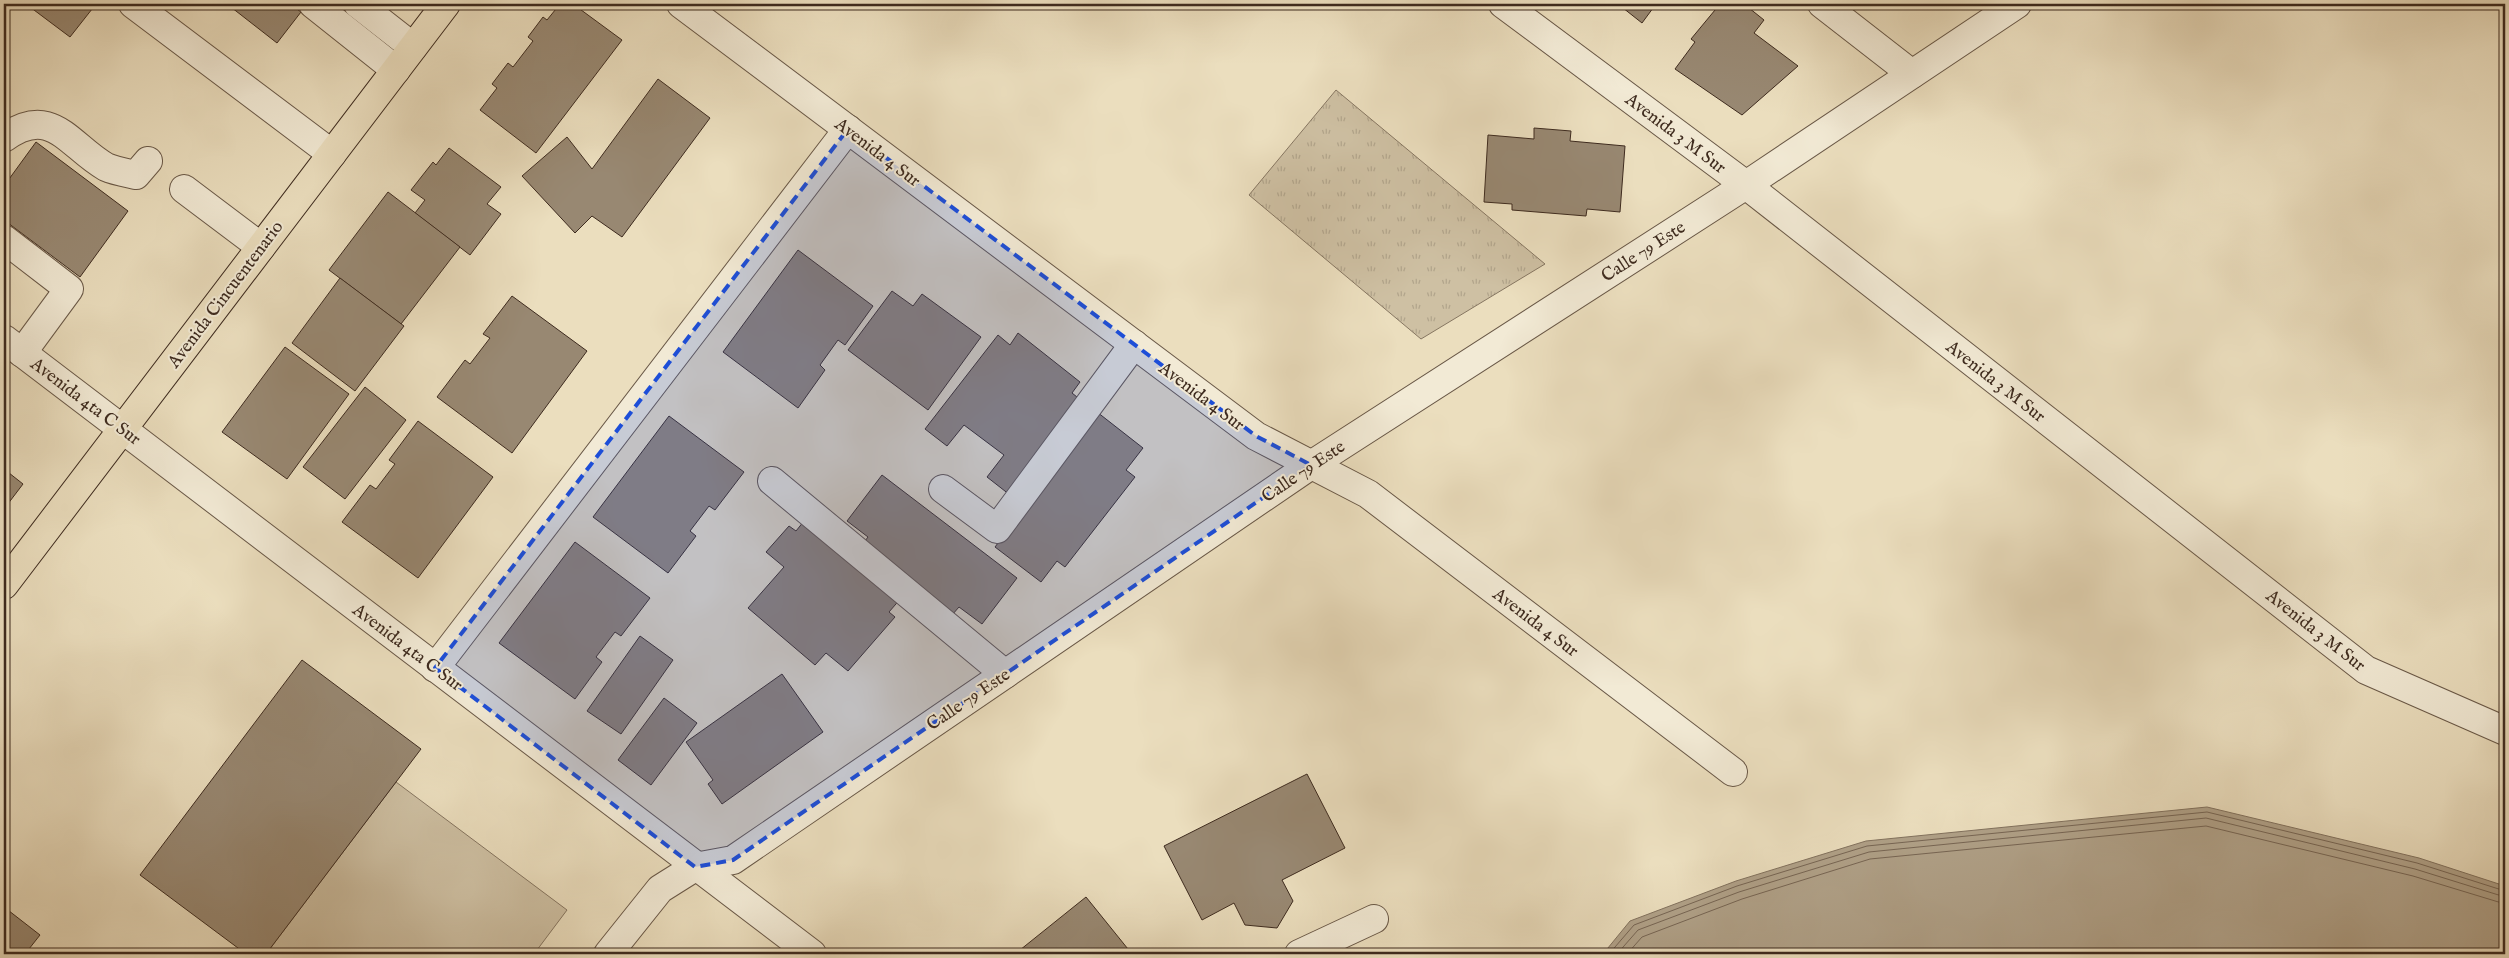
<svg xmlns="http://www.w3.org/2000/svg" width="2509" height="958" font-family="'IM FELL English',serif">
  <defs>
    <pattern id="grass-tufts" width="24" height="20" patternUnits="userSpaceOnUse" patternTransform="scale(1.25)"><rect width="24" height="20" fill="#cec0a3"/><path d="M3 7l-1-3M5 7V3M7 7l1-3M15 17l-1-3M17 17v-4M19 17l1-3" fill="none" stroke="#b2a58c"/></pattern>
  </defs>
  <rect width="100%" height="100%" fill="#ebdebe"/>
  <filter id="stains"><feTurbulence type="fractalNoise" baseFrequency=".004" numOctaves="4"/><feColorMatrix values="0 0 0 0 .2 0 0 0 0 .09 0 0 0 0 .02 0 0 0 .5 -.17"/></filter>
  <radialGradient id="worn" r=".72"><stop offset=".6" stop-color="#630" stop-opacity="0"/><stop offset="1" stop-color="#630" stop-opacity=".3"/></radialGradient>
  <path fill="url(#grass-tufts)" stroke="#867661" d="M1336,90L1545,264L1421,339L1249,195Z"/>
  <path fill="#cec0a3" stroke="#867661" d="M396,782L567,910L534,954H266Z"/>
  <path fill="#b0a188" stroke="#82725e" d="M2207,807L2419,858L2505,886V954H1603L1630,921L1736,881L1866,841Z"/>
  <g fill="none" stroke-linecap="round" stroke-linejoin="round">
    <g stroke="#776654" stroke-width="1">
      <path d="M1609,954L1634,925L1737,886L1867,846L2207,812L2417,863L2505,891"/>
      <path d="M1617,954L1638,930L1739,892L1869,852L2206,818L2415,869L2505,897"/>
      <path d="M1627,954L1642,937L1742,899L1870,859L2206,826L2413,876L2505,904"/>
    </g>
  </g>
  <g fill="#988872" stroke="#3e2b1f">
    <path d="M26,4H96L70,37Z"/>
    <path d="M227,4H290L301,12L277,43Z"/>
    <path d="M560,4H573L622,40L536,153L480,110L497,88L492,84L508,63L513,67L533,41L528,37L543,17L547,20Z"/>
    <path d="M1618,4H1656L1642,23Z"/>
    <path d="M1720,4H1744L1764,20L1754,33L1798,66L1742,115L1675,69L1695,42L1691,39Z"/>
    <path d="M658,79L710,118L622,237L592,216L575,233L522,176L567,137L592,169Z"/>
    <path d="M1534,128L1571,131L1570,141L1625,146L1620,212L1587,209L1586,216L1512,210V204L1484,202L1488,135L1534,139Z"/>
    <path d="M36,142L128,211L80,277L4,220V186Z"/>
    <path d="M449,148L501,187L487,204L501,214L470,255L415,213L425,200L411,190L433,162L436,165Z"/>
    <path d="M388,192L460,247L401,324L329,270Z"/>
    <path d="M798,250L873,306L845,345L838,340L820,365L825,370L798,408L723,352Z"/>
    <path d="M340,278L404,326L355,391L292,343Z"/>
    <path d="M892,291L913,306L922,294L981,337L928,410L848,350Z"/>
    <path d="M512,296L587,351L512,453L437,397L465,360L470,364L490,338L483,334Z"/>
    <path d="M1018,333L1080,382L1072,393L1082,401L1010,495L987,477L1004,455L964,425L947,446L925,429L998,335L1010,345Z"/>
    <path d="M285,347L349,394L287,479L222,432Z"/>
    <path d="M365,387L406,420L345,499L303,467Z"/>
    <path d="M1097,412L1143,448L1126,470L1135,477L1065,567L1057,561L1041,582L995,547Z"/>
    <path d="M669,416L744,472L715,510L709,506L690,531L696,536L668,573L593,517Z"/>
    <path d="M418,421L493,477L418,578L342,522L370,485L376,489L395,464L389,460Z"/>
    <path d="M4,469L23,484L4,509Z"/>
    <path d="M882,475L1017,578L982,624L959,607L952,615L862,545L868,537L847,521Z"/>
    <path d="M808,516L902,597L889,612L895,617L848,671L826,653L815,665L748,608L784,567L766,552L789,526L796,531Z"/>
    <path d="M575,542L650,598L621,636L615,632L596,657L602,662L575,699L499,643Z"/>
    <path d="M640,636L673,660L621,734L587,711Z"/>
    <path d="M302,660L421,749L266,954H246L140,875Z"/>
    <path d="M782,674L823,732L722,804L708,784L713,780L686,742Z"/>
    <path d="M664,698L697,723L651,785L618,760Z"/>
    <path d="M1307,774L1345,848L1282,880L1293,901L1277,928L1245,925L1234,903L1202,920L1164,846Z"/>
    <path d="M1086,897L1132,954H1015Z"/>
    <path d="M4,907L40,935L25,954H4Z"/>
  </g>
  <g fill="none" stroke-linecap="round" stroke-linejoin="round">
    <g stroke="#695847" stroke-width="30">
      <g id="minor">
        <path d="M133,4L332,154"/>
        <path d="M313,4L396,70"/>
        <path d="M358,4L413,47"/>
        <path d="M681,4L1256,436L1368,494L1733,772"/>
        <path d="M1503,4L1746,185L2366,670L2505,731"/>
        <path d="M1822,4L1912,74"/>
        <path d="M4,138C52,103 69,146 106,167C115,171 127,173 136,175L148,161"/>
        <path d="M184,189L261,247"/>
        <path d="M4,239L69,289L22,353"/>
        <path d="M4,339L812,954"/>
        <path d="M772,481L1005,674"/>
        <path d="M943,489L997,529L1134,344"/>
        <path d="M435,668L848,129"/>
        <path d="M608,954L660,889L695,867L733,860L1311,465L1746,185L2017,4"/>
        <path d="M1299,954L1374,919"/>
      </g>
    </g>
    <g stroke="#3e2b1f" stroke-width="30">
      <path id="major" d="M4,585L446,4"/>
    </g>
    <use href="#minor" stroke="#f2ead5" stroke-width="28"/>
    <use href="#major" stroke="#ebdebe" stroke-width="28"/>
  </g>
  <path fill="#1d4ed8" fill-opacity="0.2" stroke="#1d4ed8" stroke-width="4" stroke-dasharray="10 6" stroke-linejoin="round" d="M848,129L1256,436L1311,465L733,860L695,867L435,668Z"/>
  <g text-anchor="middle" stroke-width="4" stroke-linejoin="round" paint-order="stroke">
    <g font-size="18" fill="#3e2b1f" stroke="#f2ead5">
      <text transform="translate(1676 133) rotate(37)" y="6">Avenida 3 M Sur</text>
      <text transform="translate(878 152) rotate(37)" y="6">Avenida 4 Sur</text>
      <text transform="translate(1643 251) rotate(-33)" y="6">Calle 79 Este</text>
      <text transform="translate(225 294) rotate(-53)" y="6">Avenida Cincuentenario</text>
      <text transform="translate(1996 381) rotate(38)" y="6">Avenida 3 M Sur</text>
      <text transform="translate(1202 396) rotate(37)" y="6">Avenida 4 Sur</text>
      <text transform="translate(86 401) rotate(37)" y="6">Avenida 4ta C Sur</text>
      <text transform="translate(1303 471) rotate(-34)" y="6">Calle 79 Este</text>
      <text transform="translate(1536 622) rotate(37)" y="6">Avenida 4 Sur</text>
      <text transform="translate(2316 630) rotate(38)" y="6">Avenida 3 M Sur</text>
      <text transform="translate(408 647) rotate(37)" y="6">Avenida 4ta C Sur</text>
      <text transform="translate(968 699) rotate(-34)" y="6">Calle 79 Este</text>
    </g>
  </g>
  <rect width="2509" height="958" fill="none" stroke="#ebdebe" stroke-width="20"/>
  <rect x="5" y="5" width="2499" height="948" fill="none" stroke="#3e2b1f" stroke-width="2.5"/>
  <rect x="10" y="10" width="2489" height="938" fill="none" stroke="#3e2b1f"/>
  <rect width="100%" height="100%" filter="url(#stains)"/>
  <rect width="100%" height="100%" fill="url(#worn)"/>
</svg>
